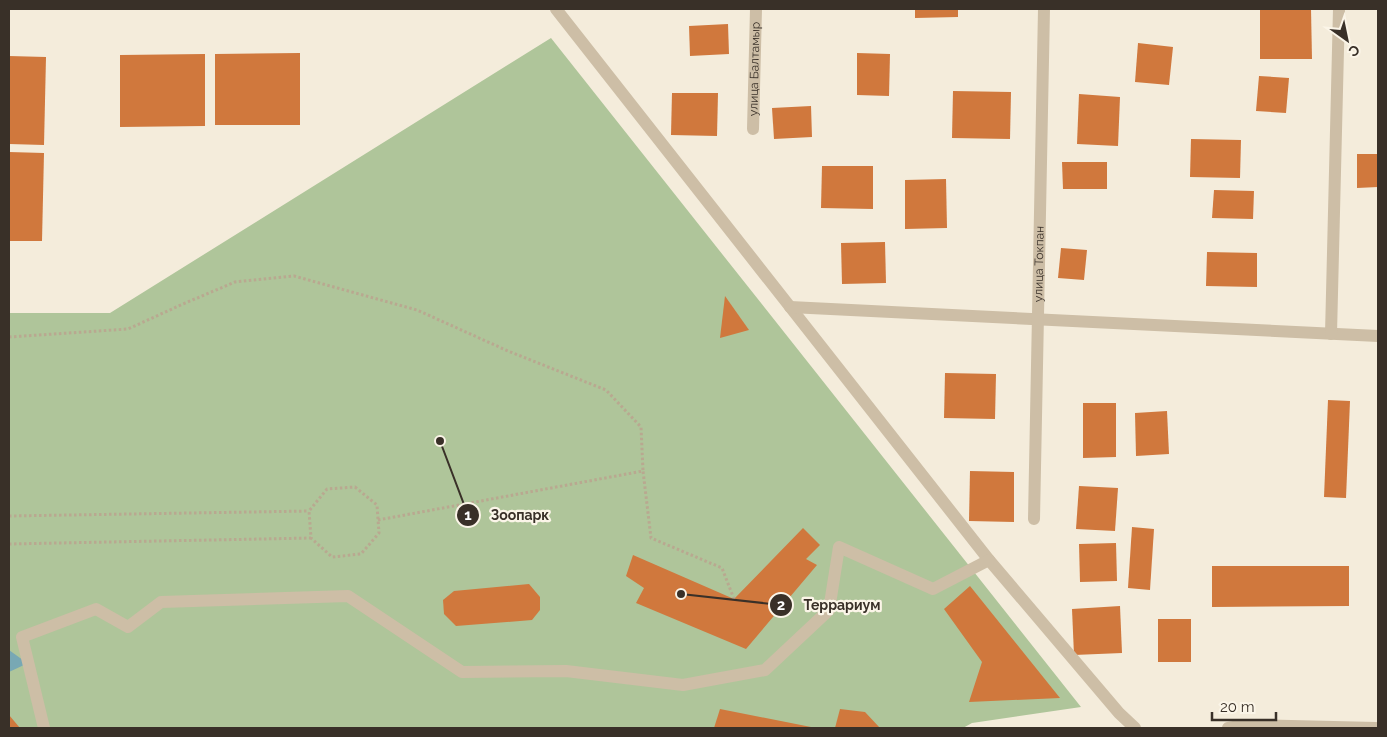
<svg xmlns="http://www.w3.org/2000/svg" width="1387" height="737" font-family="Raleway,sans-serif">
  <rect width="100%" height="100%" fill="#f4ecdb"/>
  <path fill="#afc59a" d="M551,38L1081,707L972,723L963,728H9V313H110Z"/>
  <path fill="#78a8b4" d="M9,650L27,663L24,665L9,672Z"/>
  <g fill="#d0783d">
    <path d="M915,9H958V17L915,18Z"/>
    <path d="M1260,9H1311L1312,59H1260Z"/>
    <path d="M728,24L729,54L690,56L689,26Z"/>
    <path d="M1138,43L1173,47L1169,85L1135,82Z"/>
    <path d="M300,53V125H215V54Z"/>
    <path d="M857,53L890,54L889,96L857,95Z"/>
    <path d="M205,54V126L120,127V55Z"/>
    <path d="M9,56L46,57L44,145L9,144Z"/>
    <path d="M1259,76L1289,78L1286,113L1256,111Z"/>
    <path d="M953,91L1011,92L1010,139L952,138Z"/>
    <path d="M672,93H718L717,136L671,135Z"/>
    <path d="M1079,94L1120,97L1118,146L1077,144Z"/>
    <path d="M811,106L812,137L774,139L772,108Z"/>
    <path d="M1191,139L1241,140L1240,178L1190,177Z"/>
    <path d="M9,152L44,153L42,241H9Z"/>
    <path d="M1357,154H1378V187L1357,188Z"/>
    <path d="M1062,162H1107V189H1063Z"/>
    <path d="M822,166H873V209L821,208Z"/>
    <path d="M946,179L947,228L905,229V180Z"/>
    <path d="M1214,190L1254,191L1253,219L1212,218Z"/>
    <path d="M885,242L886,283L842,284L841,243Z"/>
    <path d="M1061,248L1087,250L1084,280L1058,278Z"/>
    <path d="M1207,252L1257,253V287L1206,286Z"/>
    <path d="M725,296L749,330L720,338Z"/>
    <path d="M945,373L996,374L995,419L944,418Z"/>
    <path d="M1328,400L1350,401L1346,498L1324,497Z"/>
    <path d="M1083,403H1116V457L1083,458Z"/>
    <path d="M1167,411L1169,454L1136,456L1135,413Z"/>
    <path d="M970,471L1014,472V522L969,521Z"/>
    <path d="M1079,486L1118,488L1115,531L1076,529Z"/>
    <path d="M1132,527L1154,529L1150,590L1128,588Z"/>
    <path d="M803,528L820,545L806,559L817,565L746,649L636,603L644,588L626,576L633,555L734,599Z"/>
    <path d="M1116,543L1117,581L1080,582L1079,544Z"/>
    <path d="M1212,566H1349V606L1212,607Z"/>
    <path d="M529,584L540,597V610L532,620L456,626L444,614L443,600L454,591Z"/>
    <path d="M970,586L1060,698L969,702L982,662L944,609Z"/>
    <path d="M1120,606L1122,653L1074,655L1072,609Z"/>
    <rect x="1158" y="619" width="33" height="43"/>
    <path d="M720,709L811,727V728H714Z"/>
    <path d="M840,709L865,712L880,728H835Z"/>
    <path d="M9,715L20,728H9Z"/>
  </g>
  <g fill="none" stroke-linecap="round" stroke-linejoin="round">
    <g stroke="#b9a890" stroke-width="3" stroke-dasharray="2.5 2.5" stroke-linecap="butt">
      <path d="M9,337L128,329L183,304L235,282L294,276L417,310L508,351L606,390L641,427L643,471"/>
      <path d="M355,487L377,505L379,533L361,554L332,557L311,538L309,511L327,489Z"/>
      <path d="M9,516L309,511"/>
      <path d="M378,520L643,471L651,538L722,568L734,599"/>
      <path d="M9,544L311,538"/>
    </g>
    <g stroke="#cdbea6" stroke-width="12">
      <path d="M556,9L989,560L1119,713L1135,728"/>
      <path id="s1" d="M753,129L756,9"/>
      <path d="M790,307L1378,336"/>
      <path d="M1331,334L1339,9"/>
      <path id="s2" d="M1034,519L1044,9"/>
      <path d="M44,728L22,637L96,609L128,627L161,602L348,596L462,672L566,671L683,685L765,670L829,610L839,547L933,589L989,560"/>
      <path d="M1228,728L1245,725L1376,728"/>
    </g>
  </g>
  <g text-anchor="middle" stroke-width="4.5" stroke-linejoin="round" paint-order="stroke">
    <g font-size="12" fill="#393028" stroke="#fbf5e8">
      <text dy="4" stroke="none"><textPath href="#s1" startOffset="60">улица Балтамыр</textPath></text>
      <text dy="4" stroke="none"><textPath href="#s2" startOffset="255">улица Токпан</textPath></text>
    </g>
  </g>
  <path fill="none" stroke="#393028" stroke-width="2" d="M440 441L468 515M681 594L781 605"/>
  <g fill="#393028" stroke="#fbf5e8" stroke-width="2">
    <circle cx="440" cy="441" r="5"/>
    <circle cx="681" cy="594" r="5"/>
    <circle cx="468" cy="515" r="12"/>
    <circle cx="781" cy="605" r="12"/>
  </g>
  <g font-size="15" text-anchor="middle" font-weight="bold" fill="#fff">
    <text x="468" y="520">1</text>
    <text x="781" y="610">2</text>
  </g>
  <g font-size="14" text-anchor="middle" font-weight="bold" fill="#393028" stroke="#fbf5e8" stroke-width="4.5" stroke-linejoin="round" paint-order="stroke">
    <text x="520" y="520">Зоопарк</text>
    <text x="842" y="610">Террариум</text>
  </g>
  <rect width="1387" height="737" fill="none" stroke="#393028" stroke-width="20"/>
  <g transform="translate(1347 40) rotate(147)" stroke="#fbf5e8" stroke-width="4" paint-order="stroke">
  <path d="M0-4L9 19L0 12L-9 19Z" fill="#393028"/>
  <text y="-8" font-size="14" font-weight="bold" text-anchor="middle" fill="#393028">С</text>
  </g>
  <path d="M1212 712v8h64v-8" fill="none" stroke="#393028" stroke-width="2.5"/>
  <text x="1220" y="712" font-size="15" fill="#393028" stroke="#fbf5e8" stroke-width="4" paint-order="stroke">20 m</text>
</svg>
